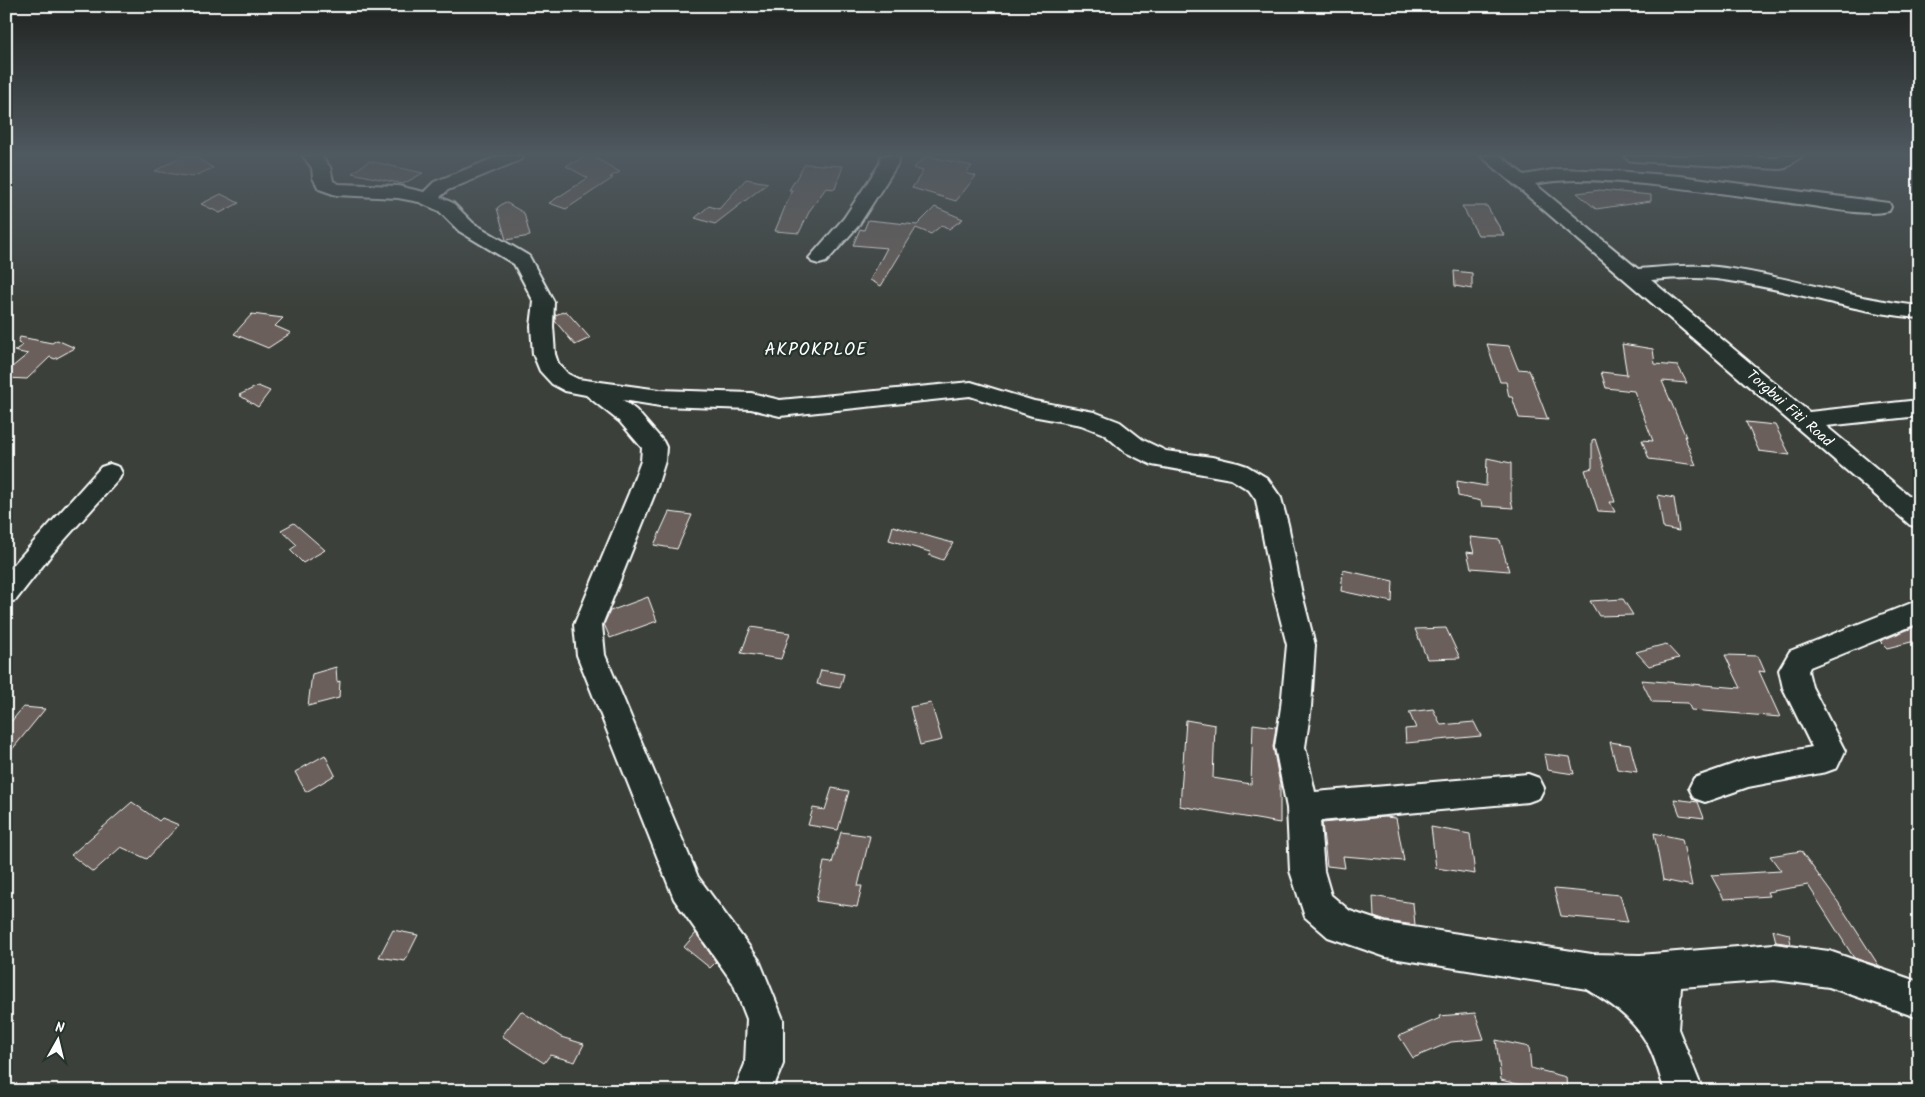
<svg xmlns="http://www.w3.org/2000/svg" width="1925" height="1097" font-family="Kalam,sans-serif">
  <rect width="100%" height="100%" fill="#3b403a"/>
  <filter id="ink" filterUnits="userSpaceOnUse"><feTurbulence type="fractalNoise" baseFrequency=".02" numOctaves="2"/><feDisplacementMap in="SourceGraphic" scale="10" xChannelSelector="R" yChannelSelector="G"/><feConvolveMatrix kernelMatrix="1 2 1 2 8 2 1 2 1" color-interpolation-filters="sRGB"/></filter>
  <g filter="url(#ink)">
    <g fill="#6b5e5a" stroke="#fff">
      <path d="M181,156H194L213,168L192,177L155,171Z"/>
      <path d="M587,156H592L620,172L610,177L613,178L566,209L549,203L588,178L566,166Z"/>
      <path d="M927,156L972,166L966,173L976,176L956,201L912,188L923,171L913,168Z"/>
      <path d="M369,161L423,173L403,184L352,173Z"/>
      <path d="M805,164L843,166L835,189L826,188L810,210L799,233L775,231L792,190H789Z"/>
      <path d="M746,179L768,183L715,224L695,218L709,206L719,209Z"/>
      <path d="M1600,190L1651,195V201L1596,209L1577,193Z"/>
      <path d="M221,194L239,203L220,213L201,204Z"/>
      <path d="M505,202L524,213L530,236L506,240L497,208Z"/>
      <path d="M1462,206H1487L1504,235H1478Z"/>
      <path d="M935,207L963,219L949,229L942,225L931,234L916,228L881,286L870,280L887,248L853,245L860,229L864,230L868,220L917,225Z"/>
      <path d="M1454,271L1472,273V289L1455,286Z"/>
      <path d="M566,311L590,338L575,345L555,321V315Z"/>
      <path d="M252,314L283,318L275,326L291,333L268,348L234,334Z"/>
      <path d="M20,337L52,343L57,340L75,348L55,359L50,357L27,379L6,378V372L28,354L14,351L23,345L18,343Z"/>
      <path d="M1487,344L1509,346L1518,369L1529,370L1548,420L1519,418L1512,397H1509L1506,382H1500Z"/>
      <path d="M1622,344L1653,349L1655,364L1678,366L1687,383L1662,381L1686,437L1684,436L1696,465L1649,459L1642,440L1653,441L1634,391L1606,388L1601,372L1627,375Z"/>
      <path d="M258,386L270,391L258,407L239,395Z"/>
      <path d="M1746,422L1775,425L1790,455L1759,451Z"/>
      <path d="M1595,439L1615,502H1610L1615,512L1598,511L1585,470L1592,468V440Z"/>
      <path d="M1487,458L1511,463V500L1513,508L1482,506L1481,501L1458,496L1457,481L1486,486Z"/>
      <path d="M1658,495L1674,498L1679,531L1663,528Z"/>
      <path d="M669,512L692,515L677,549L654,545Z"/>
      <path d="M294,523L325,550L303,563L290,550L297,545L281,530Z"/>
      <path d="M893,526L938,539L953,543L943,560L929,555L930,552L889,540Z"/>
      <path d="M1470,537L1500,540L1509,571L1471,568L1467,552L1474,553Z"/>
      <path d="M1343,570L1393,581L1392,602L1341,591Z"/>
      <path d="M648,597L657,621L610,638L604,624L610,611Z"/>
      <path d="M1623,599L1633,615L1599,616L1590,601Z"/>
      <path d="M1917,626L1919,640L1887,648L1880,641Z"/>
      <path d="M751,627L790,633L781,659L741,653Z"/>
      <path d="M1446,628L1460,658L1427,659L1415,629Z"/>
      <path d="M1666,644L1679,658L1649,666L1636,652Z"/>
      <path d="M1725,655L1758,656L1765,672L1759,671L1780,717L1691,710L1688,703L1652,702L1641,680L1741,688Z"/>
      <path d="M336,667L337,682L340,681L339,698L308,706L312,674Z"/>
      <path d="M821,670L844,674L840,688L817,684Z"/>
      <path d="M931,703L942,740L920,745L910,707Z"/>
      <path d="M23,707L45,709L6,757V728Z"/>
      <path d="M1433,709L1441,725L1474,722L1481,736L1406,743L1405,729L1416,728L1409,712Z"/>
      <path d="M1186,720L1215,725L1213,778L1251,784L1253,724L1276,727L1273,747L1280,784V823L1180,806Z"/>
      <path d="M1610,742L1630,745L1637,772L1617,769Z"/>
      <path d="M1544,754L1570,757L1574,774L1547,770Z"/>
      <path d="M325,755L335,775L306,792L295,772Z"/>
      <path d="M832,788L849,791L838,830L808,825L813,808L825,810Z"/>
      <path d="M1674,799L1698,802L1704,818L1680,815Z"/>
      <path d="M132,802L159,821L162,818L179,825L147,859L121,847L93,872L71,855Z"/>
      <path d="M1384,817L1396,818L1404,861L1343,856L1345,868L1327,866L1322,823Z"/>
      <path d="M1431,827L1470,834L1475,874L1436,868Z"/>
      <path d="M841,832L870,836L858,886H862L857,907L816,901L824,862L832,863Z"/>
      <path d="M1654,833L1682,839L1692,886L1663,880Z"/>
      <path d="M1801,851L1838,902L1879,966L1854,958L1808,885L1767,892L1769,896L1724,899L1711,875L1781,871L1770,856Z"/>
      <path d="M1554,889L1620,895L1628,922L1561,916Z"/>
      <path d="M1373,896L1413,903L1415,925L1386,921L1374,917Z"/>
      <path d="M393,930L418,935L405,961L379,957Z"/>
      <path d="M1773,930L1789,934L1791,944L1776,942Z"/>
      <path d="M696,933L716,962L710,968L684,947Z"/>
      <path d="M521,1011L561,1037L584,1044L575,1062L550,1055L544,1063L502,1036Z"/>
      <path d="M1475,1013L1484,1039L1451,1042L1413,1058L1399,1036L1440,1018L1439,1016Z"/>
      <path d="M1496,1040L1529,1047L1531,1068L1566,1077L1567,1091H1544L1501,1080Z"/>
    </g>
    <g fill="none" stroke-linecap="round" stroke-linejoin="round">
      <g stroke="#fff" stroke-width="4">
        <g id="minor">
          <path d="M303,156H321L330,167L333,181L339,184L398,186L424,192L434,182L499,156H523L520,160L448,190L440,197L453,203L473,223L529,256L554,302L553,326L555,354L558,363L568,374L578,379L660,390L751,393L780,400L971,382L1034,401L1094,412L1120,422L1143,440L1166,451L1212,457L1238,463L1247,466L1267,478L1281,498L1288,524L1302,594L1315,645L1311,707L1305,747L1315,792L1528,774L1539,778L1544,788L1539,798L1528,802L1320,821L1324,871L1331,895L1350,911L1386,923L1592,954L1640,955L1774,944L1829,951L1919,982V1018L1829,987L1774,980L1681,987L1678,1029L1703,1091H1665C1659,1075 1655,1054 1645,1040C1631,1017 1610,1003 1587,989L1386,957L1328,937L1305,917L1290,871L1287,808L1275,747L1281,707L1287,645L1274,594L1256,500L1249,490L1231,479L1152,465L1125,452L1104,434L1081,425L1032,416L970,396L780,416L751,409L660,406L623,400L636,410L663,441L666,447L665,461L655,493L602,625L605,655L698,877L759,960L783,1019V1064L772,1091H734L745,1064L747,1019L733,983L674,899L577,655L574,625L629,493L641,461L642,448L620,422L586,395L565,391L552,384L540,371L533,354L531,326L534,302L514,264L459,231L439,211L419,202L398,198L336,195L319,189L313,178L312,168Z"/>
          <path d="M881,156H899L897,165L858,226L826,262L819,264L812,262L809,258L844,218L879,165Z"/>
          <path d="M1481,156H1501L1524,175L1558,169L1615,171L1680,176L1889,203L1891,207L1889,211C1865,217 1823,207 1798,204C1747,197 1696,189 1644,184C1608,181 1571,177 1535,184L1638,269C1664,267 1691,264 1717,267C1786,275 1850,299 1919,306V318C1850,312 1785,287 1716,279C1695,277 1673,278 1651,280L1809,412L1919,400V416L1826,426L1919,504V527L1910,525Z"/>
          <path d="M1625,156H1728L1777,158L1781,156H1802L1786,168L1780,169L1634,161L1628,160Z"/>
          <path d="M110,464L119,467L122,473L119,479L51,555L16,600L6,603V573L101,467Z"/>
          <path d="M1919,600V623L1810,667L1808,671L1812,687L1845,751L1837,768L1826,772L1748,787L1705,802L1694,798L1689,788L1694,778L1748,759L1812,747L1783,688L1779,670L1790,651Z"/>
        </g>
      </g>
      <use href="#minor" fill="#26332d" fill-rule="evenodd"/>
    </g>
  </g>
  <linearGradient id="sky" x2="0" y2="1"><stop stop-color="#202320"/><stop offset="0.5" stop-color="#4f5960"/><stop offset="1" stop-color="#4f5960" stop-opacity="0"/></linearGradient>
  <rect width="1925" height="309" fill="url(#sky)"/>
  <g text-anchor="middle" stroke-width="4.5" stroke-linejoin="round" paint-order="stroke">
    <g font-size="15" fill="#fff" stroke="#26332d">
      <text transform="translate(1790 408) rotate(41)" y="5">Torgbui Fiti Road</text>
    </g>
    <g font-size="18" letter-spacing="1" fill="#fff" stroke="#26332d">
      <text x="816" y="355">AKPOKPLOE</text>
    </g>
  </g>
  <rect width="1925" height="1097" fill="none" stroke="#26332d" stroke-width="25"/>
  <rect x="12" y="12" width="1900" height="1072" fill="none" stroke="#fff" stroke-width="2" filter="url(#ink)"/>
  <g transform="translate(58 1040) rotate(8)" stroke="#26332d" stroke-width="4" paint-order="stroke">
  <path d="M0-4L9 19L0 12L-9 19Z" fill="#ffffff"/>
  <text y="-8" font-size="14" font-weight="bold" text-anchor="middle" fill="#ffffff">N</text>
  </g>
</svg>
